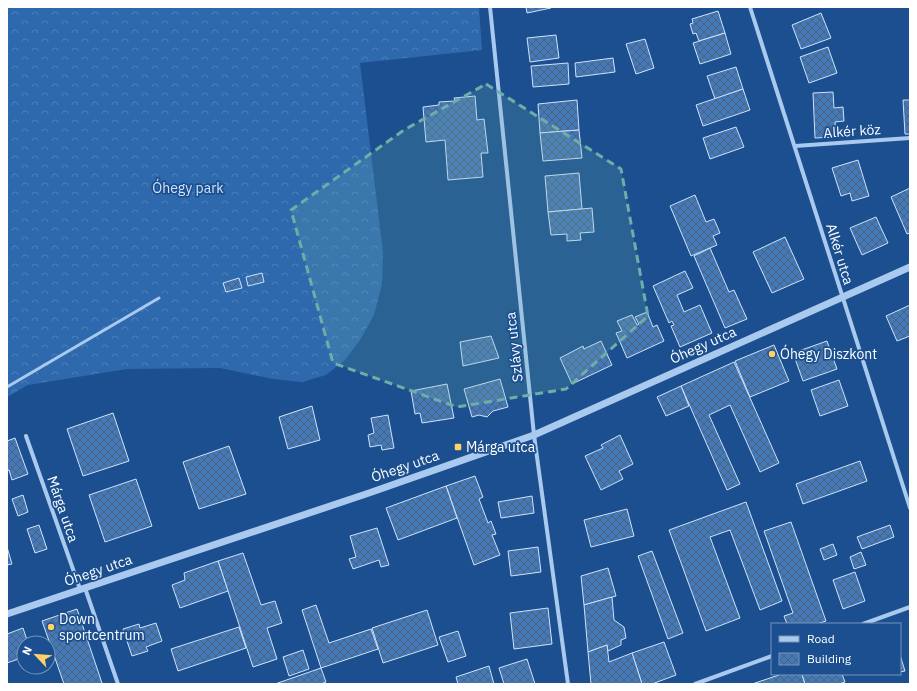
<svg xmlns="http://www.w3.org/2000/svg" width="917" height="691" font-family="'IBM Plex Sans',sans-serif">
  <defs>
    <pattern id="forest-crowns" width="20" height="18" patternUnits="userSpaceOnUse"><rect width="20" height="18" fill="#2e69ad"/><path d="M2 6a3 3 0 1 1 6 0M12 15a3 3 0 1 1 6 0" fill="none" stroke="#4d80b9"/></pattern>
    <pattern id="building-cross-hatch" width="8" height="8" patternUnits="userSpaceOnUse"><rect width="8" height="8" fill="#4478b7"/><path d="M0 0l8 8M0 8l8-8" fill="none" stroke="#486282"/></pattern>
  </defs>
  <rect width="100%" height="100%" fill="#1b4f8f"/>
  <path fill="url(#forest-crowns)" d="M7,7H479L482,50L360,63L383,252L382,284L374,315L360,340L345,360L326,375L302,382L273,379L220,368L127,369L28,385L7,397Z"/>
  <g fill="url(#building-cross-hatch)" stroke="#cfe3fa">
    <path d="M526,7H550L551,8L527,13Z"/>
    <path d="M718,11L725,33L699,41L696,33L693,34L690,24L693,23L692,19Z"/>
    <path d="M821,13L831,38L801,49L792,25Z"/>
    <path d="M725,33L731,54L700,64L693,43Z"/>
    <path d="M556,35L559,58L530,62L527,38Z"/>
    <path d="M645,39L654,68L636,74L626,44Z"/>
    <path d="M828,47L837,73L809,83L800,57Z"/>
    <path d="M613,58L615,72L576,77L575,63Z"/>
    <path d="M568,63L569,84L533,87L531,66Z"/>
    <path d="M736,67L743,89L715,99L707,76Z"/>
    <path d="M743,89L750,110L703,126L696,105Z"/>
    <path d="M833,92L834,108L843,107L844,121L835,122L836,137L815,138L813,93Z"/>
    <path d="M475,96L477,120L484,119L488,153H481L483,177L448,180L445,140L426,142L423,107L439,105V102L455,101L454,98Z"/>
    <path d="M577,100L579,130L540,133L538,104Z"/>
    <path d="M903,100H910V134H905Z"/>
    <path d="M736,127L744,147L710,159L703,138Z"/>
    <path d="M579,130L582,158L543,161L540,133Z"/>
    <path d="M858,160L869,196L852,201L850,193L841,196L832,168Z"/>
    <path d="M579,173L582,209L548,212L545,176Z"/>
    <path d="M910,188V233L907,234L891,197Z"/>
    <path d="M695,195L706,222L714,219L720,233L713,236L717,245L691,256L670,206Z"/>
    <path d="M592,208L594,232L580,233L581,240L567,241V234L551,235L548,212Z"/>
    <path d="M876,217L888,243L862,255L850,228Z"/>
    <path d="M785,237L804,279L772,293L753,252Z"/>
    <path d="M710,248L729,292L734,290L747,319L725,328L694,256Z"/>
    <path d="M685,271L693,288L677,295L684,312L700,305L712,333L680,347L671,326L674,325L672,321L669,323L653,286Z"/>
    <path d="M262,273L264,282L248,286L246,277Z"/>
    <path d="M239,278L242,288L226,292L223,283Z"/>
    <path d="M910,305V336L897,341L886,316Z"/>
    <path d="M647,312L653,327L657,325L664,341L627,358L616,333L622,331L617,321L632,315L637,325L639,324L635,317Z"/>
    <path d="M491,336L499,358L463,366L460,342Z"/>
    <path d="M601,341L612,365L572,384L560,358L583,346L584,349Z"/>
    <path d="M827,341L837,369L803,381L793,353Z"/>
    <path d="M774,345L789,381L750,397L735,361Z"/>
    <path d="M734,362L779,463L760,472L730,405L709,415L740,484L727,490L681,386Z"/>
    <path d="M500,379L508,407L493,411L487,417L479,415L472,417L464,389Z"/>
    <path d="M839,380L848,406L820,416L811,390Z"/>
    <path d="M447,384L454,418L422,423L420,413L415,414L411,391Z"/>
    <path d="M681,386L689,406L666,416L657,397Z"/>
    <path d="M312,406L320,440L288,449L279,417Z"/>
    <path d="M113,413L129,461L83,476L67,429Z"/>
    <path d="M388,415L394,448L382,450L381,445L370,447L368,435L374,433L371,418Z"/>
    <path d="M620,435L633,464L619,471L623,479L601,490L585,456L603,448L601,445Z"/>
    <path d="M15,438L28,474L12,480L9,470L7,471V441Z"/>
    <path d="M229,446L246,494L199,509L183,462Z"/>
    <path d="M860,461L867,481L803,504L796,484Z"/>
    <path d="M475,476L483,497L479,499L488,523L491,521L496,534L492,535L500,555L474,565L446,486Z"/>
    <path d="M136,479L152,526L105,542L89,495Z"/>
    <path d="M446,486L457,518L398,540L386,508Z"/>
    <path d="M23,495L28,512L18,516L12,499Z"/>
    <path d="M532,496L534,513L501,518L498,502Z"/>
    <path d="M746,502L782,601L760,610L730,530L710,537L740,618L706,631L669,530Z"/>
    <path d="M627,509L634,536L591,547L584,520Z"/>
    <path d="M791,522L826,621L817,624H787L784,616L793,613L764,531Z"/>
    <path d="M39,525L47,549L35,553L27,529Z"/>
    <path d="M890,525L894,537L862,549L857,537Z"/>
    <path d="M377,528L389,565L381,567L379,560L353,569L349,559L356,557L350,536Z"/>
    <path d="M833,544L837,555L824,560L820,549Z"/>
    <path d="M7,547L12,564L7,565Z"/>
    <path d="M538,547L541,572L511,576L508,551Z"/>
    <path d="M652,551L683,633L668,639L638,556Z"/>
    <path d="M861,552L866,565L854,569L850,557Z"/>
    <path d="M243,553L261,605L275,601L282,623L267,628L277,659L253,667L218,561Z"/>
    <path d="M218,561L228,591L180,608L172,585L185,580L184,573Z"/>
    <path d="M608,568L616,596L584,605L581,576Z"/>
    <path d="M855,572L865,601L843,609L833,580Z"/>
    <path d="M612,597L614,620L624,627L626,638L621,640V645L608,651L607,645L588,652L584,605Z"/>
    <path d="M316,605L329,643L371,629L378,649L321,668L302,610Z"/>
    <path d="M548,608L552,644L514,649L510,613Z"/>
    <path d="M77,609L102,683L99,684H64L42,621Z"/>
    <path d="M427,610L438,645L383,663L372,628Z"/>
    <path d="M156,623L162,641L146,647L148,651L132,656L123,629L139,624L140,628Z"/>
    <path d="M239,627L246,648L178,671L171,649Z"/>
    <path d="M23,628L28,643H24V657L7,663V634Z"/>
    <path d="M458,631L466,656L448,662L439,637Z"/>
    <path d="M664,642L676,675L652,684H642L632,653Z"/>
    <path d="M607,645L609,662L632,653L642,684H591L588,652Z"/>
    <path d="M303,650L309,669L289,676L283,657Z"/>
    <path d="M900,655L905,671L900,672Z"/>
    <path d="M527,659L535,684H504L499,668Z"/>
    <path d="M489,666L494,684H458L456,677Z"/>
    <path d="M321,668L326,682L321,684H275Z"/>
    <path d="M782,674H802L805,684H752Z"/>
    <path d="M802,674H842L845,682L839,684H805Z"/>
  </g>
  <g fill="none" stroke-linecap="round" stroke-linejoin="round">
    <path stroke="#a9c9ee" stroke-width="3" d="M7,387L159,298"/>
    <g stroke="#a9c9ee" stroke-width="4">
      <path d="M490,7L534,435L568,684"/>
      <path d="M750,7L910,508"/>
      <path d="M795,146L910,138"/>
      <path d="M26,436L80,589"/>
      <path d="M85,588L118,684"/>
      <path d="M863,624L910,607"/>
      <path d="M695,684L772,656"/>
    </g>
    <path stroke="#a9c9ee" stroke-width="7" d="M7,614L369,493L534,435L910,267"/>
  </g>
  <path fill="#6fada8" fill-opacity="0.2" stroke="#6fada8" stroke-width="3" stroke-dasharray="8 5" stroke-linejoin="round" d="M486,84L621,169L648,316L566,389L457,407L333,363L291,210L404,130Z"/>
  <g fill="#ffd166" stroke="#1b4f8f" stroke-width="1.5">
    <circle cx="772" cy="354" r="4"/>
    <rect x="454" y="443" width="8" height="8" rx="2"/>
    <circle cx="51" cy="627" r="4"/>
  </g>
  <g text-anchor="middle" stroke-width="3.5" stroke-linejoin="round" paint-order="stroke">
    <g font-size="14" fill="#fff" stroke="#1b4f8f">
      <text transform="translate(852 131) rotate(-4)" y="5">Alkér köz</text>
      <text transform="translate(840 254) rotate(73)" y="5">Alkér utca</text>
      <text transform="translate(703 345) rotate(-24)" y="5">Óhegy utca</text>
      <text transform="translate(514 347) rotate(-96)" y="5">Szlávy utca</text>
      <text transform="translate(405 466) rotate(-19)" y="5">Óhegy utca</text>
      <text transform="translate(63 509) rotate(71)" y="5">Márga utca</text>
      <text transform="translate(98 570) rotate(-19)" y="5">Óhegy utca</text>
    </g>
    <g font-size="14" fill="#cfe3fa" stroke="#1b4f8f">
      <text x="188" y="193">Óhegy park</text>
    </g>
    <g font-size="14" fill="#fff" stroke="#1b4f8f" text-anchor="start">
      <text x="780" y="359">Óhegy Diszkont</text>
      <text x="466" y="452">Márga utca</text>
      <text x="59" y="624">Down<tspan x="59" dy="16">sportcentrum</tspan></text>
    </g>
  </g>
  <rect width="917" height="691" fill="none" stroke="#ffffff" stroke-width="16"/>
  <rect x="771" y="623" width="130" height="52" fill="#1b4f8f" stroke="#7695bc"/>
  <rect x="779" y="636" width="20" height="6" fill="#a9c9ee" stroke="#7695bc"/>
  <text x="807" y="643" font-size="12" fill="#ffffff">Road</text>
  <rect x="779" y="653" width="20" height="12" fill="url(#building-cross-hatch)" stroke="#7695bc"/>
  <text x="807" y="663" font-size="12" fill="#ffffff">Building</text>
  <g transform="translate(36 655) rotate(296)"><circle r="19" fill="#1b4f8f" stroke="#7695bc"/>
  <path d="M0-3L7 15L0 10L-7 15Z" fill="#ffd166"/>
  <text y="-6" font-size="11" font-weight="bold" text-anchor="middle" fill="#ffffff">N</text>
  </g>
</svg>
